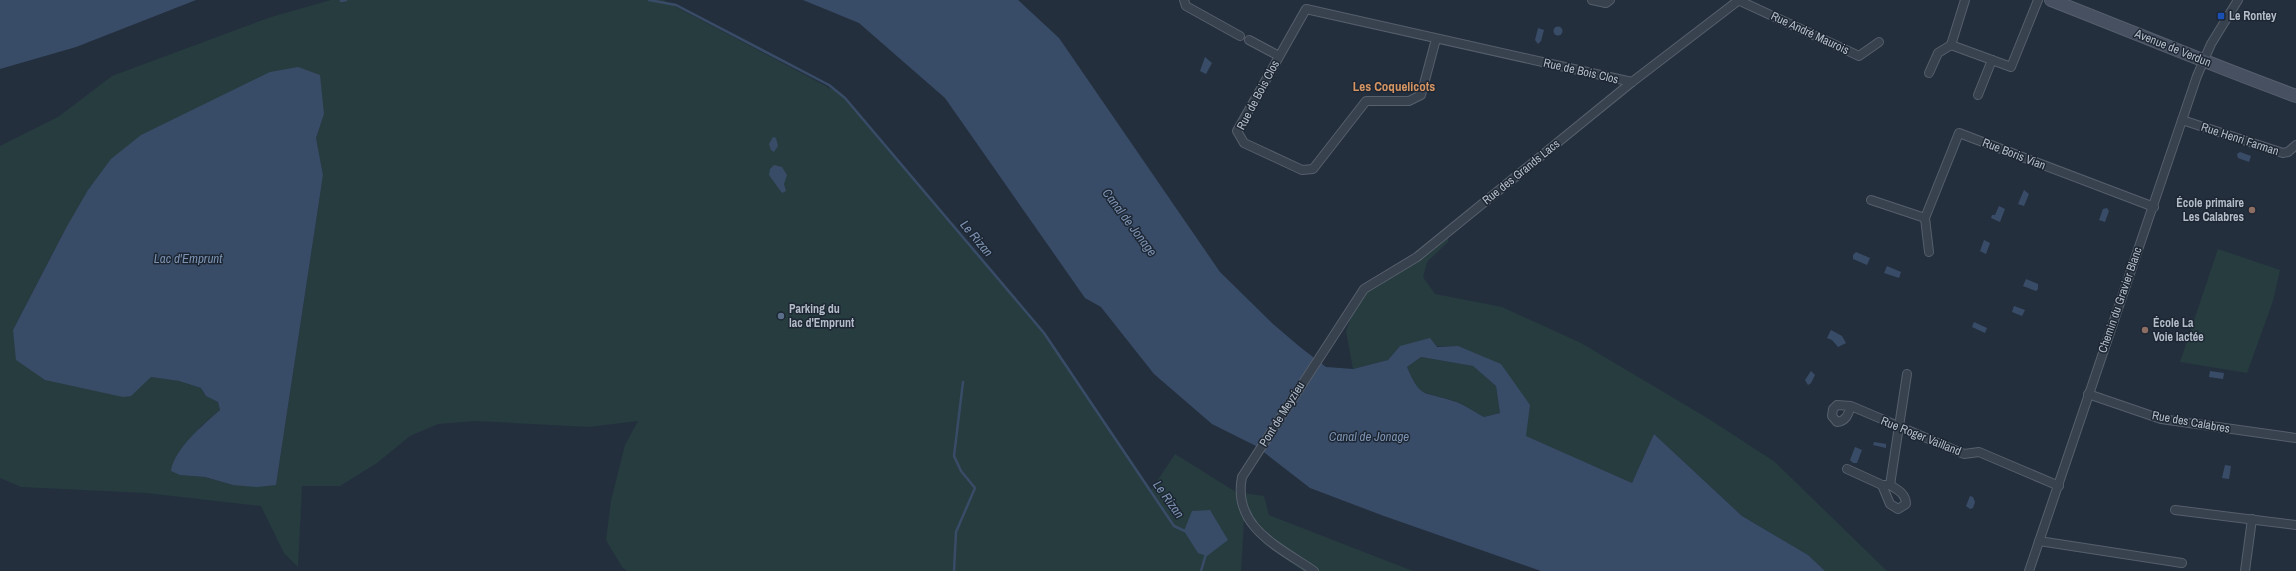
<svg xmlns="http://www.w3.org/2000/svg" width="2296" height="571" font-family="'Archivo Narrow',sans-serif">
  <rect width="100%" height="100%" fill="#242f3e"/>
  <g fill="#263c3f" fill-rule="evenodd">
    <path d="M331,0H663L843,95L1046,334L1151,490L1175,454L1236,492L1264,496L1269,515L1413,571H1303L1264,544L1244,521L1241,571H627L622,567L606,540L611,501L625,445L638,421L588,427L476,421L438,424L410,436L377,463L340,486H302L298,567L284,553L261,506L146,493L21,487L0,478V146L58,117L112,76L271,17ZM324,114L316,138L323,175L276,485H233L205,477L180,475L200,427L220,410L218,402L206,396L201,388L179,381L151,377L13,330L66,228Z"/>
    <path d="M1448,236V242L1427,262L1423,277L1435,294L1502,307L1581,343L1709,419L1775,462L1887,571H1825L1808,555L1742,516L1654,434L1632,483L1525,436L1530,405L1458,346H1400L1388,360L1353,369L1346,331L1353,312L1368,291L1418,261Z"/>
    <path d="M2218,249L2280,270L2273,301L2247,373L2180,362Z"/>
    <path d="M1421,357L1473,366L1496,386L1500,413L1484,417C1474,412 1464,404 1454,401C1424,391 1421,400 1407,367Z"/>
  </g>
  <g fill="#394c67" fill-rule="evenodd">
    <path d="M0,0H196L76,47L0,69Z"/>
    <path d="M803,0H1018L1059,38L1220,272L1273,324L1300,347L1326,367L1353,369L1388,360L1400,346L1430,338L1437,347L1458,346L1501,364L1530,405L1526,436L1632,483L1654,434L1742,516L1808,555L1825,571H1541L1384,516L1310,488L1256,446L1212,424L1154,374L1101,307L1085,298L945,98L859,23ZM1421,357L1473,366L1496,386L1500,413L1484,417C1474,412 1464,404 1453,401C1424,391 1421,400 1407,367Z"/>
    <circle cx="1558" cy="31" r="4.5"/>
    <path d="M1538,28L1544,30L1541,41L1538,44L1535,40Z"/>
    <path d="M1205,57L1212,63L1206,74L1200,71Z"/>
    <path d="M298,67L320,75L324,114L316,138L323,175L276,485L257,487L233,485L205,477L180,475L171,471C174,449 204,424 220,410L218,402L206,396L201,388L179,381L151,377L131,396L123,397L45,380L16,360L13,330L66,228L88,190L111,159L141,135L270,72Z"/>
    <path d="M773,137L776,138L778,146L774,152L771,150L769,144Z"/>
    <path d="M2240,152L2251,156L2249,162L2238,158L2237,154Z"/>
    <path d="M774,165L782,167L787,175L784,184L786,191L782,193L769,175L770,169Z"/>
    <path d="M2024,190L2029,194L2024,206L2018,204Z"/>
    <path d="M1999,206L2005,209L2000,222L1991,218L1992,215H1995Z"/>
    <path d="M2107,208L2109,211L2105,222L2099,220L2103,209Z"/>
    <path d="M1984,240L1990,243L1986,254L1980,251Z"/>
    <path d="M1856,252L1870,258L1867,265L1853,259V255Z"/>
    <path d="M1887,266L1901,272L1899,278L1884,273Z"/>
    <path d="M2026,279L2038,284V289L2036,291L2023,286Z"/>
    <path d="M2014,306L2025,310L2022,316L2012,312Z"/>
    <path d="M1974,322L1987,328L1985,333L1972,327Z"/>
    <path d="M1831,330L1842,336L1846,343L1838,347L1832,340L1827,338Z"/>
    <path d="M1811,371L1815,375L1811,383L1808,385L1805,380Z"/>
    <path d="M2210,371L2224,373L2223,379L2209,377Z"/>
    <path d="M1874,442L1886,444V448L1873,445Z"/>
    <path d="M1855,447L1862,450L1857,463H1853L1850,460Z"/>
    <path d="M2225,465L2231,466L2229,479L2222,478Z"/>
    <path d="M1970,496L1973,497L1975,502L1973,508L1970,509L1966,506Z"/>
    <path d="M1210,510L1228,540L1207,556L1198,553L1184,531L1192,511Z"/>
  </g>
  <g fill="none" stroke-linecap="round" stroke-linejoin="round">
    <g stroke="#394c67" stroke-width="2.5">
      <path d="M649,0L676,5L829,85L845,98L1044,333L1174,526L1187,532"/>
      <path d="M341,1L346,0"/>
      <path d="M954,571L956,532L975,488L961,471L954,456L963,382"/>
      <path d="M1201,571L1206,554"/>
    </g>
    <g stroke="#565f6c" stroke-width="10">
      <g id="minor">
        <path d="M1184,0L1186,6L1240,36"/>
        <path d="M1592,0L1606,3L1610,0"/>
        <path d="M1738,0L1859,56L1879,42"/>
        <path d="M1965,0L1951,45L2011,67L2038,0"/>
        <path d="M1436,39L1421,95L1409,101H1366L1313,169L1302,170L1244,143L1237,131L1306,9L1632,82"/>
        <path d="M1249,40L1279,56"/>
        <path d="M1929,73L1938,53L1951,45"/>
        <path d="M1978,95L1992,60"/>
        <path d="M2182,120L2283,153L2288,152L2296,145"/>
        <path d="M1871,200L1925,218L1959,133L2154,207"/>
        <path d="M1925,218L1929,252"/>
        <path d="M2088,394L2161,419L2296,438"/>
        <path d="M1851,406C1848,415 1846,421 1837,422L1832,416L1833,409L1837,405L1851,406L1964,454L1979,452L2059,486"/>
        <path d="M1847,469L1882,485H1890L1907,374"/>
        <path d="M1882,485L1890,504L1898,509L1906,504C1906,494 1898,490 1890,485"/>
        <path d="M2175,510L2296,525"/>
        <path d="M2039,541L2182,563"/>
        <path d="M1314,571C1279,547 1232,527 1242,477L1364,289L1417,257L1632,82L1739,0"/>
        <path d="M2029,571L2197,76L2211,44L2238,0"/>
        <path d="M2245,571L2252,519"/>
      </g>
    </g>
    <g stroke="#565f6c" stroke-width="14">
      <path id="secondary" d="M2051,0C2133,32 2214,66 2296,96"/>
    </g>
    <use href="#minor" stroke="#38414e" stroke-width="8"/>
    <use href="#secondary" stroke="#465061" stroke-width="12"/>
  </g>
  <rect fill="#1a4fb4" stroke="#1d2633" stroke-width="1.5" x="2217" y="12" width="8" height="8" rx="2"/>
  <g fill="#8d6e63" stroke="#1d2633" stroke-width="1.5">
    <circle cx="2252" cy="210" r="4"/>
    <circle cx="2145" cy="330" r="4"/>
  </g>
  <circle fill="#5c6f8a" stroke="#1d2633" stroke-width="1.5" cx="781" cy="316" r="4"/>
  <g text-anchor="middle" stroke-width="3" stroke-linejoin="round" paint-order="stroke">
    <g font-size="12" font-weight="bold" fill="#b4bcc9" stroke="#1d2633" text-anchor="start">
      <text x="2229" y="20">Le Rontey</text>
      <text x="2244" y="207" text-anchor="end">École primaire<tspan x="2244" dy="14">Les Calabres</tspan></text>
      <text x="789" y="313">Parking du<tspan x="789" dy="14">lac d'Emprunt</tspan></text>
      <text x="2153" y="327">École La<tspan x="2153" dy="14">Voie lactée</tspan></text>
    </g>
    <g font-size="12" fill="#b4bcc9" stroke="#1d2633">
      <text transform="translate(1810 33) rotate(25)" y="4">Rue André Maurois</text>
      <text transform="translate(2173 48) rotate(22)" y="4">Avenue de Verdun</text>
      <text transform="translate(1581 71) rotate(13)" y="4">Rue de Bois Clos</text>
      <text transform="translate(1258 95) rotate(-62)" y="4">Rue de Bois Clos</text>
      <text transform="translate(2240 139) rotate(18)" y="4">Rue Henri Farman</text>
      <text transform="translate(2014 154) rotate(21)" y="4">Rue Boris Vian</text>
      <text transform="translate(1521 172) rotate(-39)" y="4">Rue des Grands Lacs</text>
      <text transform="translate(2120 300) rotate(-71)" y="4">Chemin du Gravier Blanc</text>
      <text transform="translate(1282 414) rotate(-58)" y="4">Pont de Meyzieu</text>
      <text transform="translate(2191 422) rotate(10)" y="4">Rue des Calabres</text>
      <text transform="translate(1921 436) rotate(22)" y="4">Rue Roger Vailland</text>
    </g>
    <g font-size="13" font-weight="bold" fill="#d59563" stroke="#1d2633">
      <text x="1394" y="91">Les Coquelicots</text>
    </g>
    <g font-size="13" font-style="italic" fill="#7c92b1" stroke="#1d2633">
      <text transform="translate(1130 222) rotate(53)" y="5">Canal de Jonage</text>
      <text transform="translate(977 238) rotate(50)" y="5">Le Rizan</text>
      <text x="188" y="263">Lac d'Emprunt</text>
      <text x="1369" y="441">Canal de Jonage</text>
      <text transform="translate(1169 499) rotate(54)" y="5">Le Rizan</text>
    </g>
  </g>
</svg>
